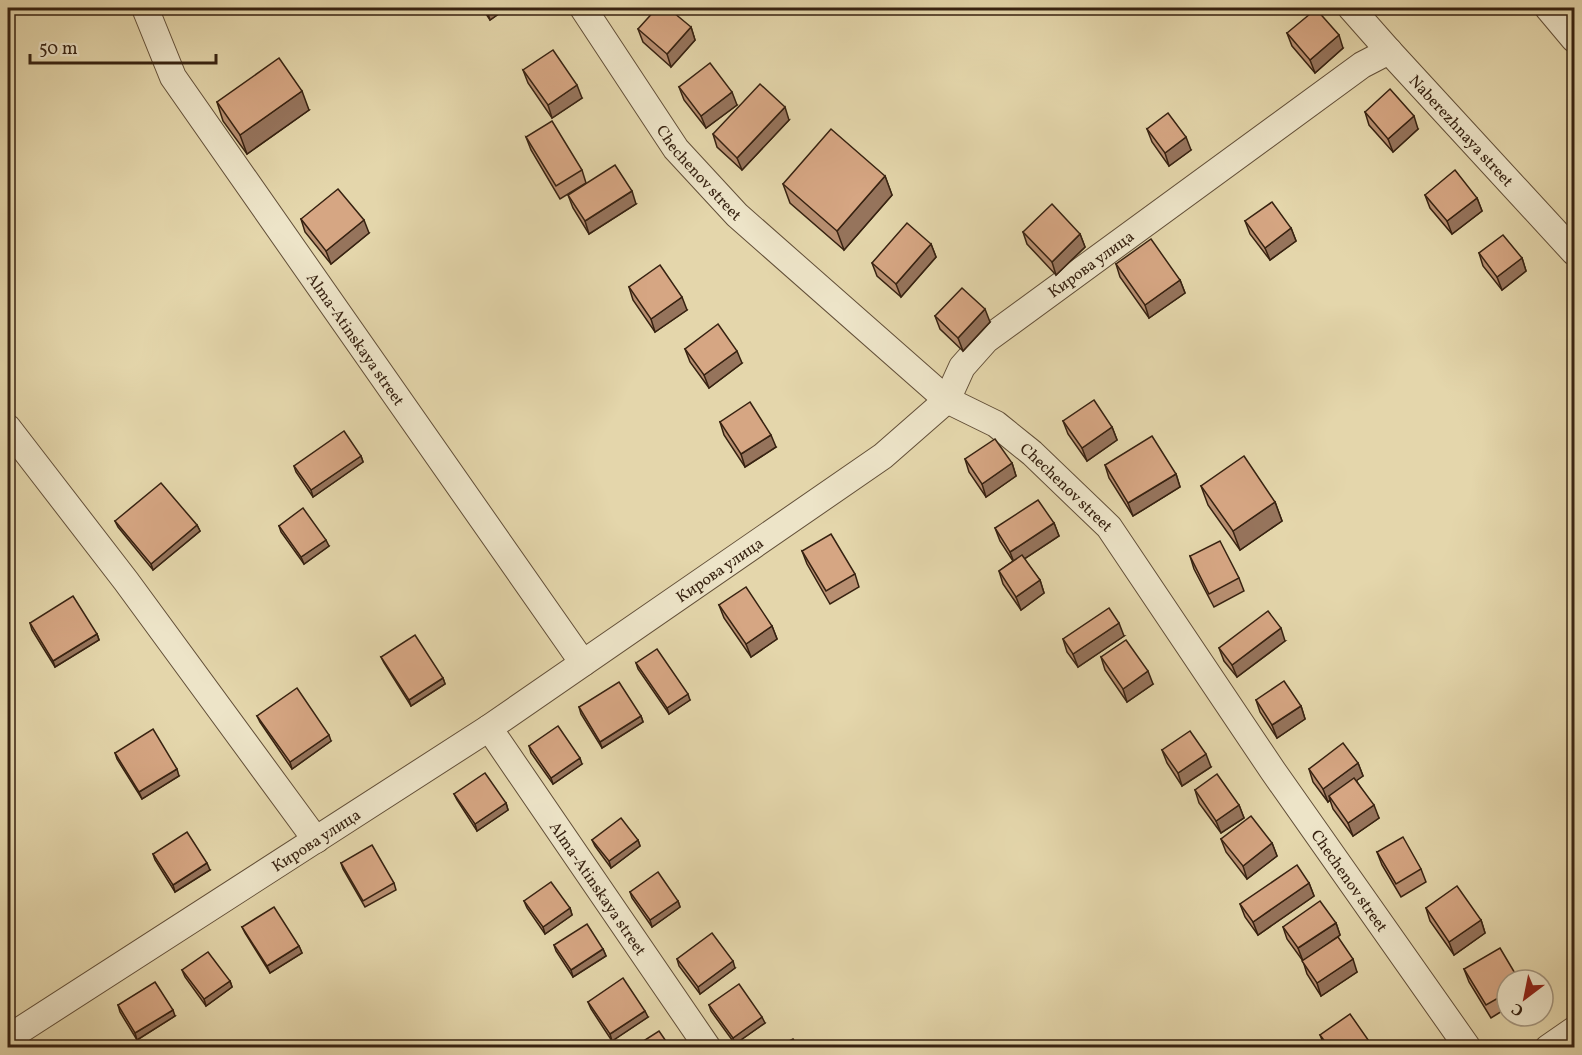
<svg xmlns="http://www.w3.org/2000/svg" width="1582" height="1055" font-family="Vollkorn,serif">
  <rect width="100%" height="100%" fill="#e4d6ab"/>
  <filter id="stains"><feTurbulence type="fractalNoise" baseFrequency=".00333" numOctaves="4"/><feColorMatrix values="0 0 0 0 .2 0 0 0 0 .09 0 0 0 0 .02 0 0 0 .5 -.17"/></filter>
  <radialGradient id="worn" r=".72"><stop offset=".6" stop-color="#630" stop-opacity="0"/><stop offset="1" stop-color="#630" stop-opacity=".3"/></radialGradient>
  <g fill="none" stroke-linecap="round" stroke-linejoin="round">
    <g stroke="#624f38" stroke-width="28">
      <g id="minor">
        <path id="s1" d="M145,8L173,77L583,663"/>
        <path id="s2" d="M583,8L676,149L737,215L947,400L996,424L1032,453L1109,527L1273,771L1468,1048"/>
        <path id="s3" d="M1351,8L1389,51L1574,252"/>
        <path d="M1548,8L1574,39"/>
        <path d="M8,428L126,581L316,840"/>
        <path id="s4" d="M489,728L708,1048"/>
        <path id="s5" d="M8,1038L489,728L883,456L947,400L962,367L986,340L1362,65L1389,51"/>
        <path d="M1548,1048L1574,1030"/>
      </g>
    </g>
    <use href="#minor" stroke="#ede4c8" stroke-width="26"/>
  </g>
  <g fill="#b88f71" stroke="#372211" stroke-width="1.5">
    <path d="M482,8H507L490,20Z"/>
    <path d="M691,27L695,40L671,67L643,42L638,29Z"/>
    <path d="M1287,33L1343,48L1315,73L1292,46Z"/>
    <path d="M523,70L582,98L552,118L528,83Z"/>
    <path d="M679,87L737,105L706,128L684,100Z"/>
    <path d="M217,102L309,110L247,154L223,121Z"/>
    <path d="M1365,112L1418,129L1393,152L1369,125Z"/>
    <path d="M789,120L742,170L717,147L713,134Z"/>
    <path d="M1147,129L1191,150L1169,166L1152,142Z"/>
    <path d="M526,137L582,170L586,183L560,199L531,150Z"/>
    <path d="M885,176L892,195L844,250L790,203L783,184Z"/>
    <path d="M568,195L636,204L589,234L573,208Z"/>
    <path d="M1425,195L1477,198L1482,211L1452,234L1430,208Z"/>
    <path d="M301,219L369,233L331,264L305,232Z"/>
    <path d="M1245,221L1291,228L1296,241L1270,260L1250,234Z"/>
    <path d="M1023,232L1080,234L1085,247L1056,275L1027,244Z"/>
    <path d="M931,244L936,257L901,297L877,276L872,263Z"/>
    <path d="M1479,253L1522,258L1526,271L1502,290L1483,266Z"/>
    <path d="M1116,264L1180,280L1185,293L1149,318L1120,277Z"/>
    <path d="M629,287L687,310L655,332L633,300Z"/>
    <path d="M935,316L990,322L963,351L940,329Z"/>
    <path d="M685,349L742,363L709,388L690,362Z"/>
    <path d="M1063,421L1112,427L1117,440L1087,461L1068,434Z"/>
    <path d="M720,422L776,447L745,467L724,435Z"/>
    <path d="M361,456L363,462L313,497L296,472L294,466Z"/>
    <path d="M965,459L1012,463L1016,476L986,497L969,472Z"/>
    <path d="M1105,465L1176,474L1180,487L1133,516L1109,478Z"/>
    <path d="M1201,486L1275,502L1282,521L1240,550L1208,505Z"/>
    <path d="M115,521L197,525L200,531L153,570L118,527Z"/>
    <path d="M1054,523L1059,536L1024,559L1040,580L1044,593L1021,610L1003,584L999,571L1013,561L1000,541L995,528Z"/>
    <path d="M279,526L329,546L304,564L281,532Z"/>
    <path d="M802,551L855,574L859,587L830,604L807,564Z"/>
    <path d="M1190,556L1239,578L1244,591L1214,607L1194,569Z"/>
    <path d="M719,605L772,626L777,639L751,657L724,618Z"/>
    <path d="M30,623L97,634L99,640L55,667L32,630Z"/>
    <path d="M1124,636L1078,667L1067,652L1063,639Z"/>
    <path d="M1285,641L1237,677L1224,661L1219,648Z"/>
    <path d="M381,657L443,678L445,684L411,706L384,663Z"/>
    <path d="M1101,657L1153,684L1127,702L1105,670Z"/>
    <path d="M636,663L690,700L669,714L638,669Z"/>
    <path d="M1256,700L1301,706L1305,719L1277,738L1260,712Z"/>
    <path d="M579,707L641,716L643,722L602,748L581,714Z"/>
    <path d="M257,716L331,741L292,769L260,722Z"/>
    <path d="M529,746L582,764L553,784L531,753Z"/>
    <path d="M1162,750L1211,767L1182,786L1167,763Z"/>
    <path d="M115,753L179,776L142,799L117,759Z"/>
    <path d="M1358,763L1363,776L1356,780L1379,818L1353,836L1333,809L1330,800L1328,802L1313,782L1309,769Z"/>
    <path d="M1195,790L1239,805L1244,818L1221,833L1199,803Z"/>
    <path d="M454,794L506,803L508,810L477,831L457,800Z"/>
    <path d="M1221,839L1272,843L1277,856L1247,879L1226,852Z"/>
    <path d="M592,840H638L640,846L611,868L595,846Z"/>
    <path d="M1377,852L1421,869L1426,882L1401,897L1382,865Z"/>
    <path d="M153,854L210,870L175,892L155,860Z"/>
    <path d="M341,863L394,883L396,890L365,907L343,869Z"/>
    <path d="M1309,883L1314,896L1258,935L1245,917L1240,904Z"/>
    <path d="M630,892L678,901L680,907L652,927L632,898Z"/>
    <path d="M524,901L570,908L572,915L545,934L527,908Z"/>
    <path d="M1426,908L1481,920L1485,933L1454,955L1430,921Z"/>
    <path d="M1336,923L1340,935L1334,940L1357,972L1321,996L1307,974L1303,961L1287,939L1283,927Z"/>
    <path d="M242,927L299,946L302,953L270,973L245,933Z"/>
    <path d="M554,945L603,949L606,956L573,977L556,951Z"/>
    <path d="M677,959L735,968L700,994L679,966Z"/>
    <path d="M1464,969L1507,980V1008L1491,1018L1469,982Z"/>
    <path d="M182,970L230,981L232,987L206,1006L185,977Z"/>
    <path d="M588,1002L648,1017L612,1041L591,1009Z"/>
    <path d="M118,1005L175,1016L137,1040L120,1012Z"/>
    <path d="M709,1005L765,1023L735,1044L711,1011Z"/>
    <path d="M1320,1035L1371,1044L1372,1047H1325Z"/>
  </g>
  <g fill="#96745c" stroke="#372211" stroke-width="1.5">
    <path d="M486,8H507L490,20Z"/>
    <path d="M691,27L695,40L671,67L667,54Z"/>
    <path d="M1339,35L1343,48L1315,73L1310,60Z"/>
    <path d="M577,85L582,98L552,118L548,105Z"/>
    <path d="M302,91L309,110L247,154L240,135Z"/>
    <path d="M732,92L737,105L706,128L701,116Z"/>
    <path d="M785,107L789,120L742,170L737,158Z"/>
    <path d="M1414,116L1418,129L1393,152L1388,139Z"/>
    <path d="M1186,137L1191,150L1169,166L1165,153Z"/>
    <path d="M885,176L892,195L844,250L837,231Z"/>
    <path d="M632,191L636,204L589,234L585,221Z"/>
    <path d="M1477,198L1482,211L1452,234L1447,221Z"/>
    <path d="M364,220L369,233L331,264L326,251Z"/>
    <path d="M1291,228L1296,241L1270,260L1265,248Z"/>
    <path d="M1080,234L1085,247L1056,275L1052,262Z"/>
    <path d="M931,244L936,257L901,297L896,284Z"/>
    <path d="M1522,258L1526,271L1502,290L1497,277Z"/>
    <path d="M1180,280L1185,293L1149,318L1145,305Z"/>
    <path d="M682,297L687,310L655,332L651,319Z"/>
    <path d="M985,309L990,322L963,351L958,338Z"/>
    <path d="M737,351L742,363L709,388L704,375Z"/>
    <path d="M1112,427L1117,440L1087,461L1082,448Z"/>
    <path d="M771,435L776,447L745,467L741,454Z"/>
    <path d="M361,456L363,462L313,497L311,490Z"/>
    <path d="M1012,463L1016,476L986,497L982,484Z"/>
    <path d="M1176,474L1180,487L1133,516L1128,503Z"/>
    <path d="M1275,502L1282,521L1240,550L1233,531Z"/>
    <path d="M1054,523L1059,536L1015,565L1010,552Z"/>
    <path d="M197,525L200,531L153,570L151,564Z"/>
    <path d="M326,540L329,546L304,564L301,557Z"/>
    <path d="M1040,580L1044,593L1021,610L1016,597Z"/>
    <path d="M1119,623L1124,636L1078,667L1073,654Z"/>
    <path d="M772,626L777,639L751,657L746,644Z"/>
    <path d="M1281,628L1285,641L1237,677L1232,665Z"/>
    <path d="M97,634L99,640L55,667L53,661Z"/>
    <path d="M1148,671L1153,684L1127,702L1123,689Z"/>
    <path d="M443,678L445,684L411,706L409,700Z"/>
    <path d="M688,694L690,700L669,714L667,708Z"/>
    <path d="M1301,706L1305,719L1277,738L1272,725Z"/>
    <path d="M641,716L643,722L602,748L600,742Z"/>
    <path d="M329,735L331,741L292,769L290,762Z"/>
    <path d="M1206,754L1211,767L1182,786L1178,773Z"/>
    <path d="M580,758L582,764L553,784L551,778Z"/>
    <path d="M1358,763L1363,776L1331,799L1329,796L1330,800L1328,802L1323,789Z"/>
    <path d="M177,769L179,776L142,799L139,792Z"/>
    <path d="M506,803L508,810L477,831L475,824Z"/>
    <path d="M1239,805L1244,818L1221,833L1216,821Z"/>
    <path d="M1374,805L1379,818L1353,836L1348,823Z"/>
    <path d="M638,840L640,846L611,868L609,861Z"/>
    <path d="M1272,843L1277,856L1247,879L1243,866Z"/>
    <path d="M207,863L210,870L175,892L173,885Z"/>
    <path d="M1309,883L1314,896L1258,935L1253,922Z"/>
    <path d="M678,901L680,907L652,927L650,920Z"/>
    <path d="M570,908L572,915L545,934L543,927Z"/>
    <path d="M1481,920L1485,933L1454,955L1449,942Z"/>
    <path d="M1336,923L1340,935L1303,961L1298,948Z"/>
    <path d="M299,946L302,953L270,973L267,966Z"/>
    <path d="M603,949L606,956L573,977L571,970Z"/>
    <path d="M1353,959L1357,972L1321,996L1317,983Z"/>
    <path d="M733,961L735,968L700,994L698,987Z"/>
    <path d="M230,981L232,987L206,1006L204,999Z"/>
    <path d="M173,1010L175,1016L137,1040L135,1033Z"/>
    <path d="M645,1011L648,1017L612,1041L610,1034Z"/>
    <path d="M762,1017L765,1023L735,1044L733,1038Z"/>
  </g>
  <g fill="#d6a683" stroke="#372211" stroke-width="1.5">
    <path d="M657,8H668L691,27L667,54L638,29Z"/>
    <path d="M1316,9L1339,35L1310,60L1287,33Z"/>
    <path d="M553,50L577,85L548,105L523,70Z"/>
    <path d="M279,58L302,91L240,135L217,102Z"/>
    <path d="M710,63L732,92L701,116L679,87Z"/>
    <path d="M760,84L785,107L737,158L713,134Z"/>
    <path d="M1390,89L1414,116L1388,139L1365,112Z"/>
    <path d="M1168,113L1186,137L1165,153L1147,129Z"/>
    <path d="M552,121L582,170L556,186L526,137Z"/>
    <path d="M831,129L885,176L837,231L783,184Z"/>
    <path d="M615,165L632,191L585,221L568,195Z"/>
    <path d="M1455,170L1477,198L1447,221L1425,195Z"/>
    <path d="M338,189L364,220L326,251L301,219Z"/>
    <path d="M1272,202L1291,228L1265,248L1245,221Z"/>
    <path d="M1052,204L1080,234L1052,262L1023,232Z"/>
    <path d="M907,223L931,244L896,284L872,263Z"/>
    <path d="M1503,235L1522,258L1497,277L1479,253Z"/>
    <path d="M1151,239L1180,280L1145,305L1116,264Z"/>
    <path d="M660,265L682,297L651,319L629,287Z"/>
    <path d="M962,288L985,309L958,338L935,316Z"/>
    <path d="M718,324L737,351L704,375L685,349Z"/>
    <path d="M1094,400L1112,427L1082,448L1063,421Z"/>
    <path d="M750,402L771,435L741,454L720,422Z"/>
    <path d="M344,431L361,456L311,490L294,466Z"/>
    <path d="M1152,436L1176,474L1128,503L1105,465Z"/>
    <path d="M995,439L1012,463L982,484L965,459Z"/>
    <path d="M1244,456L1275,502L1233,531L1201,486Z"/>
    <path d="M161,483L197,525L151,564L115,521Z"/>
    <path d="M1038,500L1054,523L1010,552L995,528Z"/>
    <path d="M303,508L326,540L301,557L279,526Z"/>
    <path d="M831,534L855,574L826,591L802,551Z"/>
    <path d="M1220,541L1239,578L1209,594L1190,556Z"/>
    <path d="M1022,555L1040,580L1016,597L999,571Z"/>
    <path d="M746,587L772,626L746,644L719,605Z"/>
    <path d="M73,596L97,634L53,661L30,623Z"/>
    <path d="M1109,608L1119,623L1073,654L1063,639Z"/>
    <path d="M1268,611L1281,628L1232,665L1219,648Z"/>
    <path d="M415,635L443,678L409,700L381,657Z"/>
    <path d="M1126,640L1148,671L1123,689L1101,657Z"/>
    <path d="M657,649L688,694L667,708L636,663Z"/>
    <path d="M1284,681L1301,706L1272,725L1256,700Z"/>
    <path d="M619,682L641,716L600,742L579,707Z"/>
    <path d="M297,688L329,735L290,762L257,716Z"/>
    <path d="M558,726L580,758L551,778L529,746Z"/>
    <path d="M153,729L177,769L139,792L115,753Z"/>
    <path d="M1190,731L1206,754L1178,773L1162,750Z"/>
    <path d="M1343,743L1358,763L1323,789L1309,769Z"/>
    <path d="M485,773L506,803L475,824L454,794Z"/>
    <path d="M1217,774L1239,805L1216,821L1195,790Z"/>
    <path d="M1354,778L1374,805L1348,823L1329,796Z"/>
    <path d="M1251,816L1272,843L1243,866L1221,839Z"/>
    <path d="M621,818L638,840L609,861L592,840Z"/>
    <path d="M187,832L207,863L173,885L153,854Z"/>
    <path d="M1403,837L1421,869L1396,884L1377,852Z"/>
    <path d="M372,845L394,883L363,901L341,863Z"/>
    <path d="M1297,865L1309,883L1253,922L1240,904Z"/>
    <path d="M658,872L678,901L650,920L630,892Z"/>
    <path d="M551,882L570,908L543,927L524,901Z"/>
    <path d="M1457,886L1481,920L1449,942L1426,908Z"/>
    <path d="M1320,901L1336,923L1298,948L1283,927Z"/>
    <path d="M274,907L299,946L267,966L242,927Z"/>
    <path d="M587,924L603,949L571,970L554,945Z"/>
    <path d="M712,933L733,961L698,987L677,959Z"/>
    <path d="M1338,937L1353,959L1317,983L1302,961Z"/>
    <path d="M1500,948L1519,980H1507V993L1486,1005L1464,969Z"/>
    <path d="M208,952L230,981L204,999L182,970Z"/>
    <path d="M623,978L645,1011L610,1034L588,1002Z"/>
    <path d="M155,982L173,1010L135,1033L118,1005Z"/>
    <path d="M739,984L762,1017L733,1038L709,1005Z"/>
    <path d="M1350,1014L1371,1044L1366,1047H1329L1320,1035Z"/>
    <path d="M659,1031L670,1047H634Z"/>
    <path d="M793,1039L798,1047H778Z"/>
  </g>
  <g text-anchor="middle" stroke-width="5" stroke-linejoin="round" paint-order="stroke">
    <g font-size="16" fill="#372211" stroke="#ede4c8">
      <text dy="6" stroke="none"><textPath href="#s3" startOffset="165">Naberezhnaya street</textPath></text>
      <text dy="6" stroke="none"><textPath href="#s2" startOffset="202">Chechenov street</textPath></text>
      <text dy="6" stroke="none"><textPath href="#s5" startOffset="1338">Кирова улица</textPath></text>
      <text dy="6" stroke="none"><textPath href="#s1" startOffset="394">Alma-Atinskaya street</textPath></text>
      <text dy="6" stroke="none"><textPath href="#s2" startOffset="688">Chechenov street</textPath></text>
      <text dy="6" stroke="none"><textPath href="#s5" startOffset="852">Кирова улица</textPath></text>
      <text dy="6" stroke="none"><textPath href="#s5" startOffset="366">Кирова улица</textPath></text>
      <text dy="6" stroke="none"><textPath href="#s2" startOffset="1174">Chechenov street</textPath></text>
      <text dy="6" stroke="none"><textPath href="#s4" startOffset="194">Alma-Atinskaya street</textPath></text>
    </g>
  </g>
  <rect width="1582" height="1055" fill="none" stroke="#e4d6ab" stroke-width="30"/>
  <rect x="9" y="9" width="1564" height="1037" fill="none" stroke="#372211" stroke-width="3"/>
  <rect x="15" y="15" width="1552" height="1025" fill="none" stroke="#372211" stroke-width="1.5"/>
  <g transform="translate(1525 998) rotate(212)"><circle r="28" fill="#ede4c8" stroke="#a4967f" stroke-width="1.5"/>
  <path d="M0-4.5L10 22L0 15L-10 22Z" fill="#8f2418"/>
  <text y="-9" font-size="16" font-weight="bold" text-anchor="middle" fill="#372211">С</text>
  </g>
  <path d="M30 54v9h186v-9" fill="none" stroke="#372211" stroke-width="3"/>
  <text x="39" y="54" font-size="18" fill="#372211" stroke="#ede4c8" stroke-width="4.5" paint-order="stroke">50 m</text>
  <rect width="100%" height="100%" filter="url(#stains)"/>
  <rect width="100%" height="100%" fill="url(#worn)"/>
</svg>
